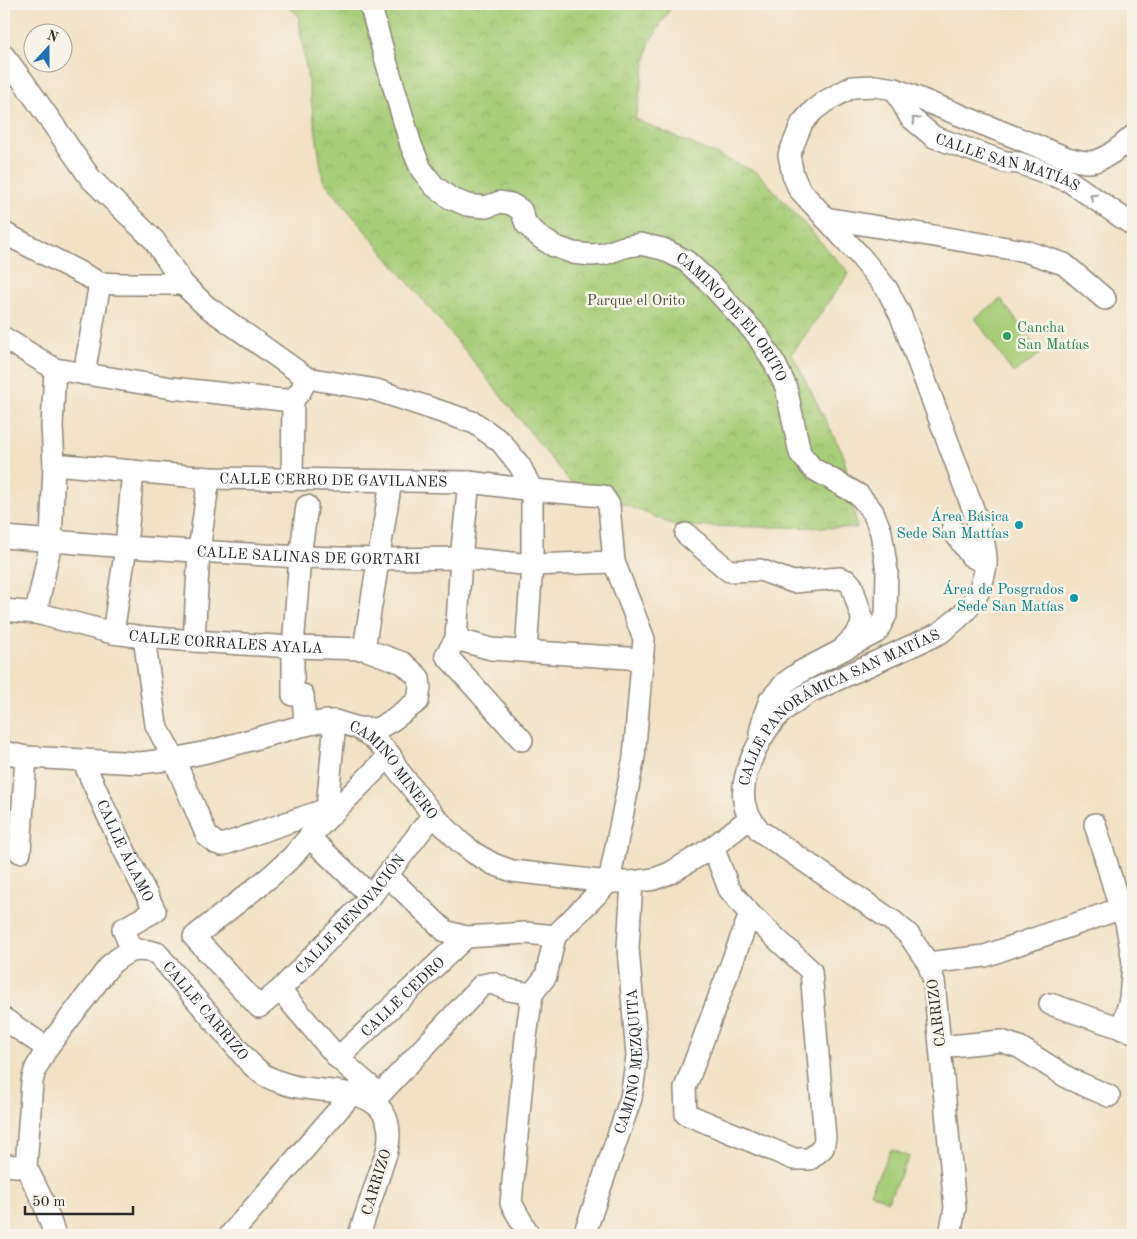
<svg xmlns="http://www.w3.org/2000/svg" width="1137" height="1239" font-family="'Old Standard TT',serif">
  <defs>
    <pattern id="park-crowns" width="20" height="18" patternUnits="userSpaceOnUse" patternTransform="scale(1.25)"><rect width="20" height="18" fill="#a8ce79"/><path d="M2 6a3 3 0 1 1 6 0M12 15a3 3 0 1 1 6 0" fill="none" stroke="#91b169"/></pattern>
  </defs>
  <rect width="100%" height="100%" fill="#f7f3e8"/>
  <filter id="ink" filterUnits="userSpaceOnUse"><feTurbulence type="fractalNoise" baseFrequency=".02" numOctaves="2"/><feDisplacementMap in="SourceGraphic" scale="10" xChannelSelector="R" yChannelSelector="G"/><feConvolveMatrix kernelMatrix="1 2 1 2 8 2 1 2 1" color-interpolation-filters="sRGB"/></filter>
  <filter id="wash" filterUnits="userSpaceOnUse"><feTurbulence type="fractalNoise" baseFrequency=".0096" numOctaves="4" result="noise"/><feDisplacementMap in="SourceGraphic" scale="20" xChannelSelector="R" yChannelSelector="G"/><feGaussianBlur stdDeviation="1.12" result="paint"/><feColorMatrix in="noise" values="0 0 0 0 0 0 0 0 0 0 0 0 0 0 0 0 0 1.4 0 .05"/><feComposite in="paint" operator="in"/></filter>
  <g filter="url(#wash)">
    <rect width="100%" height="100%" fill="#f2e1c5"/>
    <path fill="url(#park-crowns)" stroke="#6a7c52" d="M284,4H673L649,43L635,119L758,173L849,273L792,354L844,456L857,528L676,526L569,481L466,352L323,180L298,14Z"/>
    <g fill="#a8ce79" stroke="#6a7c52">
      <path d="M1001,299L1040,354L1013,373L975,318Z"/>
      <path d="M891,1149L909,1157L888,1201L870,1193Z"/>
    </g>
  </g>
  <g filter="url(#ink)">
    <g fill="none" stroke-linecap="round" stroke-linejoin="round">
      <g stroke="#8e8678" stroke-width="24">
        <g id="minor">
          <path id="s1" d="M370,4L384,54L411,145L421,169L434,186L450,198L467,205L486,207L500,202L511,204L521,210L526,224L541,238L554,246L573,253L591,255L604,254L624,247L640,244L663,249L686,261L708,281L757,335L775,364L786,387L800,453L812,468L859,495L873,512L881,532L887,571L886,615L877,632L800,672L786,682L770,700L764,716L760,733"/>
          <path d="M4,56L23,81L91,179L154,240L183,284L206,306L307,378L376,390L475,423L501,442L520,466L532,490V565L526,651"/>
          <path id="s2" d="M895,89L910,117L934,137L1005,162L1019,163L1069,181L1133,225"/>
          <path d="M825,218L1025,251L1064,264L1105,299"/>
          <path d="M4,233L100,283L119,284H183"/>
          <path d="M4,338L55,369L172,388L283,400L293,399L300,392L307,378"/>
          <path d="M84,374L100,283"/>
          <path id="s3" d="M54,464L209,478L469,482L532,490L603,496L609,505L614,562L644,639L634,757L609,882"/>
          <path d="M292,480L293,399"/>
          <path d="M469,482L461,558L456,639L446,655L522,740"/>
          <path d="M952,529L971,556L986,564"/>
          <path d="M686,534L729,571L760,570L793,582L840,578L848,581L852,586L862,618L861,627L856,635L845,646"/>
          <path id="s4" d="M4,537L126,547L300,557L378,559L461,558L532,565L614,562"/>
          <path id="s5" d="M4,610L36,613L113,633L144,637L194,641L293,647L364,649L403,663L414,673L419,678L420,687L418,701L391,721L377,729L358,728"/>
          <path d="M36,613L51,542L54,464L52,426L55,369"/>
          <path d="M113,633L126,547L133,471"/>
          <path d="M144,637L156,725L174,759L207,836L216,843L222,845L327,809L335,721"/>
          <path d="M456,639L491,649L643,659"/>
          <path d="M194,641L199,551L209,478"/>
          <path d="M364,649L391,481"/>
          <path d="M305,725L303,695H293V647L300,557L307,506"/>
          <path id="s6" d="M4,752L26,757L140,763L174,759L207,752L305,725L326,721H335L358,728L373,738L390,755L398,770L433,815L460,842L474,853L493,864L512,871L609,882H632L654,879L670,873L713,847L750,818"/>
          <path id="s7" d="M390,755L309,837L292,857L271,876L194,937L259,1007L280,990L371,896L433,815"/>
          <path id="s8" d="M83,761L120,842L155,911L123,929L132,951"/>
          <path d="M1095,824L1120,908L1126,922L1133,962L1130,999L1122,1029"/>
          <path d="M309,837L371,896"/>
          <path d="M713,847L729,889L750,914L811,971L825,1138L823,1148L810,1159H794L686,1114L685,1088L750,914"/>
          <path d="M20,852L26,757"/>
          <path d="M388,876L445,931L466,937L526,933L555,936"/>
          <path d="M555,936L609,882"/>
          <path d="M928,963L985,956L1133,904"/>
          <path d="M280,990L338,1058L379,1094"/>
          <path d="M1050,1004L1133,1032"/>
          <path d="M4,1019L47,1048"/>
          <path d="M940,1047L1001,1041L1019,1047L1070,1079L1109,1096"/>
          <path id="s9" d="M338,1058L466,937"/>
          <path d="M373,1102L482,985L492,983L509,990L532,994L546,976L555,936"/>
          <path d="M4,1164L6,1165L26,1167"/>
          <path id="s10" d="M55,1235L43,1201L26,1167L32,1082L35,1070L47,1048L111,964C128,950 136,947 157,953L248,1061C259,1072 265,1077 280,1082C290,1086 302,1088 313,1089C344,1093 389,1092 389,1135C389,1140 388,1146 387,1151L359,1235"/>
          <path d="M230,1235L352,1094"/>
          <path d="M529,1235L511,1203L526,1037L532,994"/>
          <path id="s11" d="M584,1235L631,1098L637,1056L628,948L632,882"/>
          <path id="s12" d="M950,1235L955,1208L934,981L928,963L919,950L909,935L894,922L760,831C753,822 745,812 744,801C740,772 763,729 783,711C792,703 802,697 812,691L940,633C962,616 978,603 984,575C985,571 986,567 986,563C987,550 982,537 979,525L901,316L887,289L860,256L799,189L793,175L789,155L802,123L814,110L826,101L852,87L875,86L895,89L1067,158C1073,159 1080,162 1087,162C1102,163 1122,146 1133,136"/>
        </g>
      </g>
      <use href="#minor" stroke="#fff" stroke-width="21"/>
    </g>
    <defs><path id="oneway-chevron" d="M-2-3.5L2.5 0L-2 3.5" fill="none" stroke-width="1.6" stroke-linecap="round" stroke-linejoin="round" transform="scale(1.25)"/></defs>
    <g stroke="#a0a0a0">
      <use href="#oneway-chevron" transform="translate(915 120) rotate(-136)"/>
      <use href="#oneway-chevron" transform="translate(1093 197) rotate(-146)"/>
    </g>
  </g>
  <circle fill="#2e9e5b" stroke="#f7f3e8" stroke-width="2" cx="1007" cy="336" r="5"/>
  <g fill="#0f9aa8" stroke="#f7f3e8" stroke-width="2">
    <circle cx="1019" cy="525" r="5"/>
    <circle cx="1074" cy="598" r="5"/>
  </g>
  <g text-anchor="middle" stroke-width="5" stroke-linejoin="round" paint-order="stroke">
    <g font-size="15" fill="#2b2b2b" stroke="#f7f3e8">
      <text dy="5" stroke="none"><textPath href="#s2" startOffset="141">CALLE SAN MATÍAS</textPath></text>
      <text dy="5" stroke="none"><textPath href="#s1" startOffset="551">CAMINO DE EL ORITO</textPath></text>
      <text dy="5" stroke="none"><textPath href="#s3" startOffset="280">CALLE CERRO DE GAVILANES</textPath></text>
      <text dy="5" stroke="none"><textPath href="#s4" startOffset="305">CALLE SALINAS DE GORTARI</textPath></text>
      <text dy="5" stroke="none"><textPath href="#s5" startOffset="225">CALLE CORRALES AYALA</textPath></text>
      <text dy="5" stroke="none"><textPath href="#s12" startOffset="670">CALLE PANORÁMICA SAN MATÍAS</textPath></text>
      <text dy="5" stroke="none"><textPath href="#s6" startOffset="416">CAMINO MINERO</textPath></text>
      <text dy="5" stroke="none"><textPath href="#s8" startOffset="99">CALLE ÁLAMO</textPath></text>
      <text dy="5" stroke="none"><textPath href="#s7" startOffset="494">CALLE RENOVACIÓN</textPath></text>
      <text dy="5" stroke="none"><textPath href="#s9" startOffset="89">CALLE CEDRO</textPath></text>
      <text dy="5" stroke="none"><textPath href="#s10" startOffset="428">CALLE CARRIZO</textPath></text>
      <text transform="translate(936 1013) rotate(-97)" y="5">CARRIZO</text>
      <text dy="5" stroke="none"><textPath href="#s11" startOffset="181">CAMINO MEZQUITA</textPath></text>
      <text transform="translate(376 1182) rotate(-73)" y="5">CARRIZO</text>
    </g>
    <g font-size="15" fill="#4a543e" stroke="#f7f3e8">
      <text x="636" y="305">Parque el Orito</text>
    </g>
    <g font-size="15" fill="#27864d" stroke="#f7f3e8" text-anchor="start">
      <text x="1017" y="332">Cancha<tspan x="1017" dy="17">San Matías</tspan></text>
    </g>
    <g font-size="15" fill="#0d838f" stroke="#f7f3e8" text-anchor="end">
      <text x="1009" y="521">Área Básica<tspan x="1009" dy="17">Sede San Mattías</tspan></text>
      <text x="1064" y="594">Área de Posgrados<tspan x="1064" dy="17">Sede San Matías</tspan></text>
    </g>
  </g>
  <rect width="1137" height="1239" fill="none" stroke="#f7f3e8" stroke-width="20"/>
  <g transform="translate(48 48) rotate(21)"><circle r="24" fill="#f7f3e8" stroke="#a5a39c"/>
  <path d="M0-4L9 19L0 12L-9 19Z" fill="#1f6fb2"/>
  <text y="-8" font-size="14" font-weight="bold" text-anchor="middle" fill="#2b2b2b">N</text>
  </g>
  <path d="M25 1206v8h108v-8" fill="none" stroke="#2b2b2b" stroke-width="2.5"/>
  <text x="32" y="1206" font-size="15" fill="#2b2b2b" stroke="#f7f3e8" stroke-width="4" paint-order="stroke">50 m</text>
</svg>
